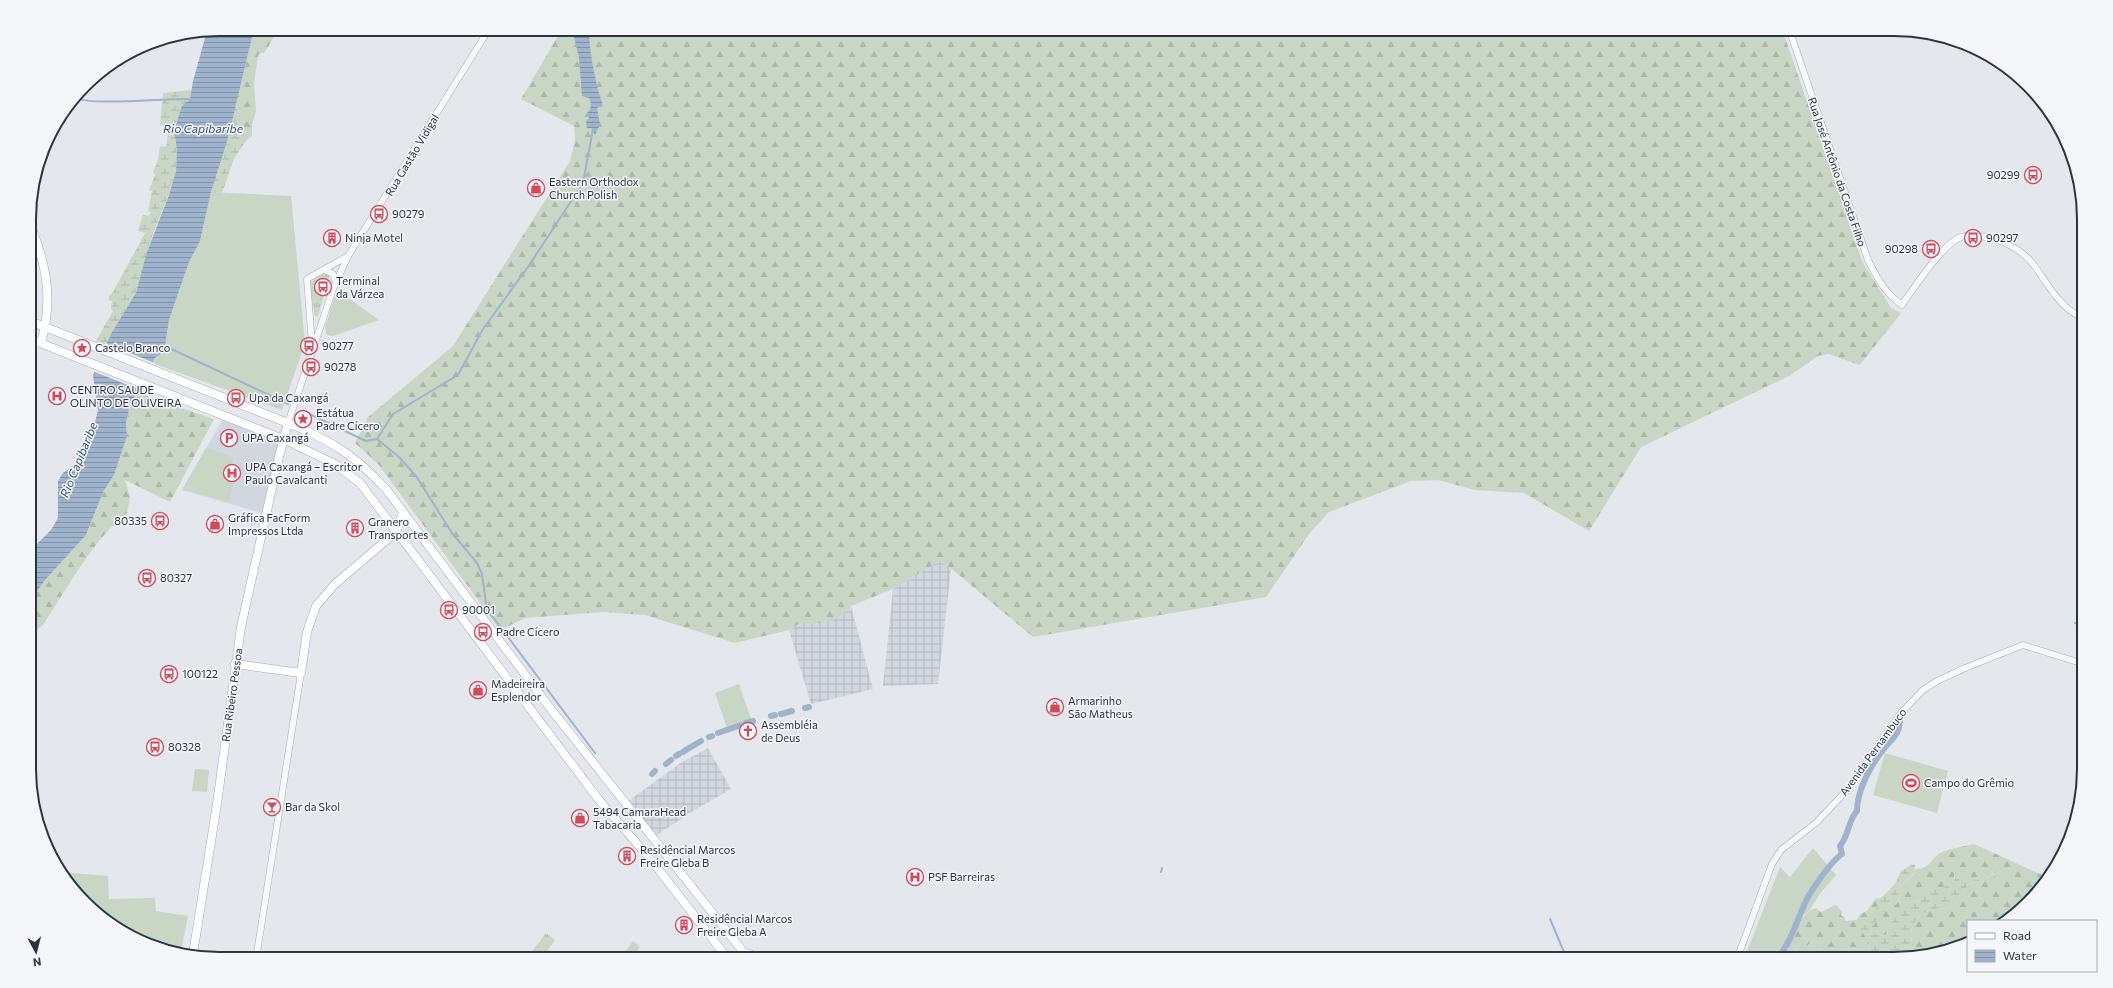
<svg xmlns="http://www.w3.org/2000/svg" width="2113" height="988" font-family="Commissioner,sans-serif">
  <defs>
    <pattern id="industrial-grid" width="8" height="8" patternUnits="userSpaceOnUse"><rect width="8" height="8" fill="#d2d6de"/><path d="M0 4h8M4 0v8" fill="none" stroke="#b4b8c0"/></pattern>
    <pattern id="forest-firs" width="22" height="20" patternUnits="userSpaceOnUse"><rect width="22" height="20" fill="#c9d6c5"/><path d="M5 1l3.5 6h-7zM16 11l3.5 6h-7z" fill="#adb8ab"/></pattern>
    <pattern id="wetland-marsh" width="20" height="14" patternUnits="userSpaceOnUse"><rect width="20" height="14" fill="#c9d6c5"/><path d="M1 5h8M5 5V1M11 12h8M15 12V8" fill="none" stroke="#adb8ab"/></pattern>
    <pattern id="park-tufts" width="24" height="20" patternUnits="userSpaceOnUse"><rect width="24" height="20" fill="#c9d6c5"/><path d="M3 7l-1-3M5 7V3M7 7l1-3M15 17l-1-3M17 17v-4M19 17l1-3" fill="none" stroke="#adb8ab"/></pattern>
    <pattern id="water-rules" width="6" height="5" patternUnits="userSpaceOnUse"><rect width="6" height="5" fill="#9fb4cc"/><path d="M0 2.5h6" fill="none" stroke="#8293a7"/></pattern>
  </defs>
  <rect width="100%" height="100%" fill="#e4e7ec"/>
  <path fill="#d2d6de" d="M223,419L279,440L262,513L182,490Z"/>
  <g fill="url(#industrial-grid)">
    <path d="M941,560L951,569L938,684L883,686L893,589Z"/>
    <path d="M851,606L873,689L811,704L789,630L802,622L837,619Z"/>
    <path d="M708,748L731,789L693,811L654,837L627,802L682,762Z"/>
  </g>
  <g fill="#c9d6c5">
    <path d="M211,192L291,196L305,343L282,410L152,363L165,346L169,320L189,262L200,241Z"/>
    <path d="M337,290L379,320L333,336L327,335L325,327Z"/>
    <path d="M206,448L233,457L231,468L237,471L229,501L182,490Z"/>
    <path d="M739,684L751,719L727,728L715,693Z"/>
    <path d="M1885,753L1948,771L1937,813L1873,795Z"/>
    <path d="M195,769L209,770L207,792L192,791Z"/>
    <path d="M1813,848L1836,875L1819,895L1810,910L1804,915H1798L1783,945L1773,959H1744L1780,867L1790,877Z"/>
    <path d="M61,872L108,876L109,899L155,898L156,911L188,916L181,951L146,944L103,920L68,884Z"/>
    <path d="M1818,938L1821,944L1815,957L1817,959H1802L1795,948L1798,945L1810,944L1814,939Z"/>
    <path d="M633,941L640,947L632,959H625L622,956Z"/>
    <path d="M1855,947L1862,950L1868,959H1845L1841,953L1845,949Z"/>
  </g>
  <g fill="url(#forest-firs)">
    <path d="M254,29H279L264,53H260L258,56L254,83L256,111L252,125V136L245,142L236,130L239,113L236,105Z"/>
    <path d="M562,29H1782L1862,261L1891,308L1901,313L1860,365L1828,354L1818,356L1789,376L1641,447L1589,531L1524,493L1475,490L1438,480L1411,481L1329,512L1309,534L1266,597L1033,637L941,560L893,589L851,606L837,619L808,625L802,622L789,630L735,643L645,615L603,612L525,618L500,630L379,465L355,443L368,417L453,346L570,161L575,140L574,126L521,99Z"/>
    <path d="M137,393L214,419L170,502L125,480L130,497L127,513C94,538 67,589 43,625L30,636V600L46,579L86,535L103,492L114,475L127,436L126,423L130,405Z"/>
    <path d="M1974,844L2049,878L2045,885L2006,921H1968V942C1937,958 1902,959 1868,959C1861,949 1851,942 1841,953L1845,959H1817L1815,957L1821,944L1818,938L1814,939L1807,946L1798,945L1795,949L1802,959H1778C1792,944 1797,913 1816,908L1821,912L1836,905L1842,911L1841,915L1845,918V921L1857,920L1859,915L1867,911L1875,899L1882,898L1879,900L1878,906C1870,911 1867,921 1858,927L1865,934L1870,949L1887,958L1898,955L1900,951L1912,942C1908,923 1920,911 1939,908C1942,908 1945,909 1948,908C1957,903 1964,893 1968,884L1991,880L1999,876L1993,873L1986,878L1970,881L1961,873L1954,876V881L1902,909L1898,916L1890,924L1886,935L1882,936L1872,934L1871,927L1883,916L1882,915C1889,905 1895,911 1900,897L1898,889L1914,874L1915,869C1931,869 1930,859 1940,853C1950,848 1964,847 1974,844Z"/>
  </g>
  <g fill="url(#wetland-marsh)">
    <path d="M192,90L190,99C168,119 182,148 175,174C170,196 159,216 152,237C146,255 143,276 136,293C128,312 114,328 106,346L96,341L113,311L111,309L112,301L109,300V296L113,292L145,233L138,231L143,215L149,216L151,212L148,211L152,191L149,190L155,175L153,172L158,160L160,146L166,147L169,127L160,125L163,93Z"/>
    <path d="M236,105L239,113L236,130L245,142L234,159L222,193L211,192Z"/>
    <path d="M1912,864L1915,865L1914,873L1898,889L1900,897C1895,910 1889,906 1882,915L1883,917L1871,927L1872,934L1877,933L1882,936L1886,935L1890,924L1906,905L1918,901L1926,893L1944,887L1948,882L1954,881L1956,873H1961L1970,881L1986,878L2000,870L1999,876L1991,880L1968,884C1964,893 1957,903 1948,908C1945,909 1942,908 1939,908C1920,911 1908,923 1912,942L1900,951L1898,955L1882,958L1870,949L1863,932L1859,934L1858,927C1867,921 1870,911 1878,906L1879,900L1895,884L1901,871Z"/>
    <path d="M1798,914L1803,915L1785,951L1778,959H1773L1783,945Z"/>
  </g>
  <g fill="url(#park-tufts)">
    <path d="M325,273L329,275V279L318,316L315,317L309,283Z"/>
    <path d="M546,933L555,940L541,959H526Z"/>
  </g>
  <g fill="url(#water-rules)">
    <path d="M219,29H254L228,138L211,192L200,241L189,262L169,320L165,346L162,353L155,358L130,405L126,423L127,436L114,475L103,492L86,535L46,579L30,600V551L51,530L58,518V481L63,473L75,464L94,425L98,411L93,375L111,334L136,293L147,252L169,195L176,171L177,153L175,132L178,118L182,106L190,99L193,81L207,31Z"/>
    <path d="M578,29H590C587,44 597,90 603,105L597,108L600,125L595,135L591,128H587L586,121L589,118L588,113C591,108 592,104 589,98L582,96L579,58L574,37L578,35Z"/>
  </g>
  <path fill="#e4e7ec" d="M105,343L155,363L141,390L92,371Z"/>
  <g fill="none" stroke-linecap="round" stroke-linejoin="round">
    <g stroke="#9fb4cc" stroke-width="2">
      <path d="M77,98C91,106 170,98 192,99"/>
      <path d="M163,345L288,404"/>
      <path d="M303,411L366,441L377,439L393,414L458,375L483,329L528,267L583,183L593,129"/>
      <path d="M377,439L399,457L416,476L452,533L477,563L482,574L487,610L502,629"/>
      <path d="M2075,623L2084,624"/>
      <path d="M508,637L595,753"/>
      <path d="M1161,872L1162,868"/>
      <path d="M1550,919L1567,959"/>
    </g>
    <g stroke="#9fb4cc" stroke-width="6">
      <path d="M805,708L809,707"/>
      <path d="M781,714L792,711"/>
      <path d="M771,716L775,715"/>
      <path d="M746,723L753,721"/>
      <path d="M718,733L741,725"/>
      <path d="M709,737L712,736"/>
      <path d="M691,747L701,741"/>
      <path d="M683,752L689,748"/>
      <path d="M676,756L679,754"/>
      <path d="M666,764L671,760"/>
      <path d="M652,774L655,771"/>
      <path d="M1777,959C1791,942 1796,923 1805,903C1810,892 1831,861 1842,854L1840,846C1849,835 1849,818 1857,811C1857,789 1872,763 1886,746C1894,737 1899,734 1900,721"/>
    </g>
    <g stroke="#a9aeb7" stroke-width="7">
      <g id="minor">
        <path d="M1789,29L1868,260C1877,278 1885,293 1902,305C1913,289 1944,242 1961,237C1972,233 1987,237 1997,240C2014,246 2025,253 2036,268C2049,286 2061,309 2083,318"/>
        <path d="M325,270L333,274L336,282"/>
        <path d="M312,345L307,279L348,256"/>
        <path d="M288,423L333,289L348,256L489,29"/>
        <path d="M256,959L301,673"/>
        <path d="M1737,959L1772,864L1781,850L1817,822L1846,791L1901,713L1923,690L1937,681L1965,668L2023,645L2084,664"/>
      </g>
    </g>
    <g stroke="#a3abb8" stroke-width="9">
      <g id="major">
        <path d="M29,221C46,264 54,297 41,343"/>
        <path d="M30,321L298,427C338,445 356,457 386,489L550,708L749,959"/>
        <path d="M30,339L283,439L335,464L360,483L599,800L652,861L728,959"/>
        <path d="M235,664L301,673L307,632L316,606L335,584L396,532L403,513"/>
        <path d="M743,952L765,959"/>
        <path d="M193,954L217,804L241,627L279,457L288,423"/>
      </g>
    </g>
    <use href="#minor" stroke="#f7f8fa" stroke-width="6"/>
    <use href="#major" stroke="#fff" stroke-width="8"/>
  </g>
  <defs>
    <g id="bus-ring" transform="scale(0.9)"><circle r="9.5" fill="#f4f6f9" stroke="#d1495b" stroke-width="1.5"/><path d="M-5-6H5V4H4V6H2V4H-2V6H-4V4H-5ZM-3.5-4V0h7V-4ZM-3.5 1.2v1.5H-2V1.2ZM2 1.2v1.5H3.5V1.2Z" fill="#d1495b"/></g>
    <g id="shop-ring" transform="scale(0.9)"><circle r="9.5" fill="#f4f6f9" stroke="#d1495b" stroke-width="1.5"/><path d="M-5-2.5h2.3a2.7 3.5 0 0 1 5.4 0H5L5.5 6h-11ZM-1.5-2.5h3a1.5 2.3 0 0 0-3 0Z" fill="#d1495b"/></g>
    <g id="building-ring" transform="scale(0.9)"><circle r="9.5" fill="#f4f6f9" stroke="#d1495b" stroke-width="1.5"/><path d="M-4-6H4V6H1V3H-1V6H-4ZM-2.5-4.3h1.7v1.8h-1.7ZM.8-4.3h1.7v1.8H.8ZM-2.5-1h1.7V.8h-1.7ZM.8-1h1.7V.8H.8Z" fill="#d1495b"/></g>
    <g id="sight-ring" transform="scale(0.9)"><circle r="9.5" fill="#f4f6f9" stroke="#d1495b" stroke-width="1.5"/><path d="M0-6L1.8-2.2L6-1.7L2.9 1.2L3.7 5.4L0 3.3L-3.7 5.4L-2.9 1.2L-6-1.7L-1.8-2.2Z" fill="#d1495b"/></g>
    <g id="hospital-ring" transform="scale(0.9)"><circle r="9.5" fill="#f4f6f9" stroke="#d1495b" stroke-width="1.5"/><path d="M-5-5h3v3.5h4V-5h3V5h-3V1.5h-4V5h-3Z" fill="#d1495b"/></g>
    <g id="parking-ring" transform="scale(0.9)"><circle r="9.5" fill="#f4f6f9" stroke="#d1495b" stroke-width="1.5"/><path d="M-3.5-5.5H1a3.5 3.5 0 0 1 0 7H-1V5.5H-3.5ZM-1-3.4V-.6H.8a1.4 1.4 0 0 0 0-2.8Z" fill="#d1495b"/></g>
    <g id="church-ring" transform="scale(0.9)"><circle r="9.5" fill="#f4f6f9" stroke="#d1495b" stroke-width="1.5"/><path d="M-1.2-6h2.4v3.5h3.3v2.4h-3.3V6h-2.4V-.1h-3.3v-2.4h3.3Z" fill="#d1495b"/></g>
    <g id="stadium-ring" transform="scale(0.9)"><circle r="9.5" fill="#f4f6f9" stroke="#d1495b" stroke-width="1.5"/><path d="M0-5a6.5 5 0 1 0 0 10a6.5 5 0 1 0 0-10ZM-3.5-1.8h7v3.6h-7Z" fill="#d1495b"/></g>
    <g id="bar-ring" transform="scale(0.9)"><circle r="9.5" fill="#f4f6f9" stroke="#d1495b" stroke-width="1.5"/><path d="M-6-5H6L.8 .8V4.5H3.5V6h-7V4.5H-.8V.8Z" fill="#d1495b"/></g>
  </defs>
  <g fill-rule="evenodd">
    <use href="#bus-ring" x="2033" y="175"/>
    <use href="#shop-ring" x="536" y="188"/>
    <use href="#bus-ring" x="379" y="214"/>
    <use href="#building-ring" x="332" y="238"/>
    <use href="#bus-ring" x="1973" y="238"/>
    <use href="#bus-ring" x="1931" y="249"/>
    <use href="#bus-ring" x="323" y="287"/>
    <use href="#bus-ring" x="309" y="346"/>
    <use href="#sight-ring" x="82" y="348"/>
    <use href="#bus-ring" x="311" y="367"/>
    <use href="#hospital-ring" x="57" y="396"/>
    <use href="#bus-ring" x="236" y="398"/>
    <use href="#sight-ring" x="303" y="419"/>
    <use href="#parking-ring" x="229" y="438"/>
    <use href="#hospital-ring" x="232" y="473"/>
    <use href="#bus-ring" x="160" y="521"/>
    <use href="#shop-ring" x="215" y="524"/>
    <use href="#building-ring" x="355" y="528"/>
    <use href="#bus-ring" x="147" y="578"/>
    <use href="#bus-ring" x="449" y="610"/>
    <use href="#bus-ring" x="483" y="632"/>
    <use href="#bus-ring" x="169" y="674"/>
    <use href="#shop-ring" x="478" y="690"/>
    <use href="#shop-ring" x="1055" y="707"/>
    <use href="#church-ring" x="748" y="731"/>
    <use href="#bus-ring" x="155" y="747"/>
    <use href="#stadium-ring" x="1911" y="783"/>
    <use href="#bar-ring" x="272" y="807"/>
    <use href="#shop-ring" x="580" y="818"/>
    <use href="#building-ring" x="627" y="856"/>
    <use href="#hospital-ring" x="915" y="877"/>
    <use href="#building-ring" x="684" y="925"/>
  </g>
  <g text-anchor="middle" stroke-width="3" stroke-linejoin="round" paint-order="stroke">
    <g font-size="11" fill="#2b3445" stroke="#f4f6f9">
      <text transform="translate(412 155) rotate(-59)" y="4">Rua Gastão Vidigal</text>
      <text transform="translate(1837 172) rotate(71)" y="4">Rua José Antônio da Costa Filho</text>
      <text transform="translate(232 695) rotate(-82)" y="4">Rua Ribeiro Pessoa</text>
      <text transform="translate(1873 752) rotate(-54)" y="4">Avenida Pernambuco</text>
    </g>
    <g font-size="11" fill="#2b3445" stroke="#f4f6f9" text-anchor="start">
      <text x="2020" y="179" text-anchor="end">90299</text>
      <text x="549" y="186">Eastern Orthodox<tspan x="549" dy="13">Church Polish</tspan></text>
      <text x="392" y="218">90279</text>
      <text x="345" y="242">Ninja Motel</text>
      <text x="1986" y="242">90297</text>
      <text x="1918" y="253" text-anchor="end">90298</text>
      <text x="336" y="285">Terminal<tspan x="336" dy="13">da Várzea</tspan></text>
      <text x="322" y="350">90277</text>
      <text x="95" y="352">Castelo Branco</text>
      <text x="324" y="371">90278</text>
      <text x="70" y="394">CENTRO SAUDE<tspan x="70" dy="13">OLINTO DE OLIVEIRA</tspan></text>
      <text x="249" y="402">Upa da Caxangá</text>
      <text x="316" y="417">Estátua<tspan x="316" dy="13">Padre Cícero</tspan></text>
      <text x="242" y="442">UPA Caxangá</text>
      <text x="245" y="471">UPA Caxangá – Escritor<tspan x="245" dy="13">Paulo Cavalcanti</tspan></text>
      <text x="228" y="522">Gráfica FacForm<tspan x="228" dy="13">Impressos Ltda</tspan></text>
      <text x="147" y="525" text-anchor="end">80335</text>
      <text x="368" y="526">Granero<tspan x="368" dy="13">Transportes</tspan></text>
      <text x="160" y="582">80327</text>
      <text x="462" y="614">90001</text>
      <text x="496" y="636">Padre Cícero</text>
      <text x="182" y="678">100122</text>
      <text x="491" y="688">Madeireira<tspan x="491" dy="13">Esplendor</tspan></text>
      <text x="1068" y="705">Armarinho<tspan x="1068" dy="13">São Matheus</tspan></text>
      <text x="761" y="729">Assembléia<tspan x="761" dy="13">de Deus</tspan></text>
      <text x="168" y="751">80328</text>
      <text x="1924" y="787">Campo do Grêmio</text>
      <text x="285" y="811">Bar da Skol</text>
      <text x="593" y="816">5494 CamaraHead<tspan x="593" dy="13">Tabacaria</tspan></text>
      <text x="640" y="854">Residêncial Marcos<tspan x="640" dy="13">Freire Gleba B</tspan></text>
      <text x="928" y="881">PSF Barreiras</text>
      <text x="697" y="923">Residêncial Marcos<tspan x="697" dy="13">Freire Gleba A</tspan></text>
    </g>
    <g font-size="12" font-style="italic" fill="#34527a" stroke="#f4f6f9">
      <text x="203" y="133">Rio Capibaribe</text>
      <text transform="translate(79 460) rotate(-68)" y="4">Rio Capibaribe</text>
    </g>
  </g>
  <path d="M0 0H2113V988H0ZM219 36H1894A183 183 0 0 1 2077 219V769A183 183 0 0 1 1894 952H219A183 183 0 0 1 36 769V219A183 183 0 0 1 219 36Z" fill="#f4f6f9" fill-rule="evenodd"/>
  <path fill="none" stroke="#2b3445" stroke-width="2" d="M219 36H1894A183 183 0 0 1 2077 219V769A183 183 0 0 1 1894 952H219A183 183 0 0 1 36 769V219A183 183 0 0 1 219 36Z"/>
  <rect x="1967" y="920" width="130" height="52" fill="#f4f6f9" stroke="#a4a8b1"/>
  <rect x="1975" y="933" width="20" height="6" fill="#ffffff" stroke="#a4a8b1"/>
  <text x="2003" y="940" font-size="12" fill="#2b3445">Road</text>
  <rect x="1975" y="950" width="20" height="12" fill="url(#water-rules)" stroke="#a4a8b1"/>
  <text x="2003" y="960" font-size="12" fill="#2b3445">Water</text>
  <g transform="translate(36 952) rotate(173)" stroke="#f4f6f9" stroke-width="3" paint-order="stroke">
  <path d="M0-3L7 15L0 10L-7 15Z" fill="#2b3445"/>
  <text y="-6" font-size="11" font-weight="bold" text-anchor="middle" fill="#2b3445">N</text>
  </g>
</svg>
